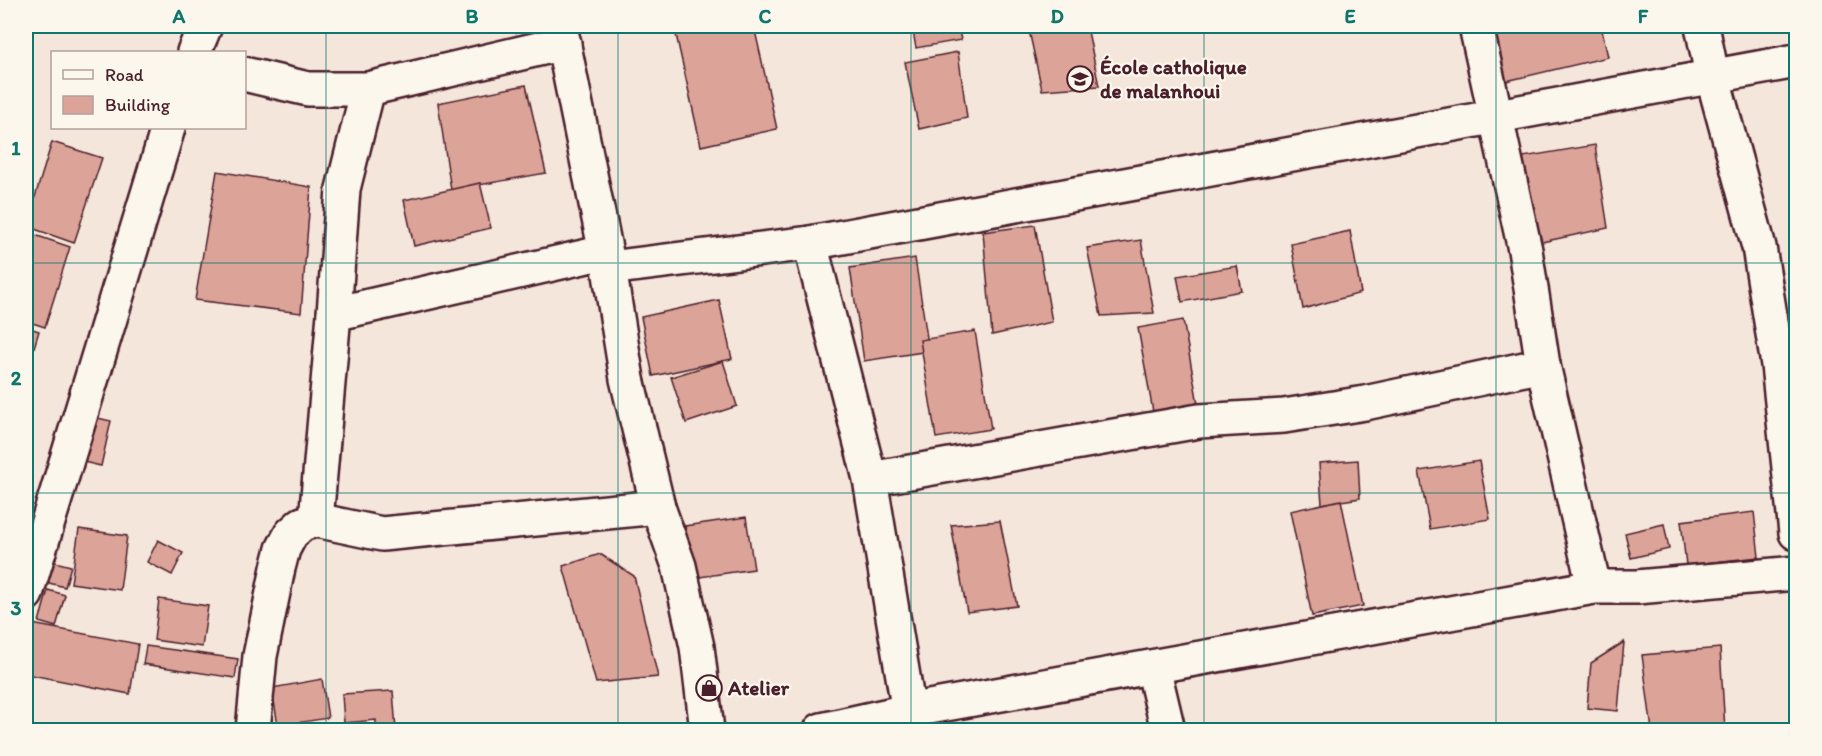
<svg xmlns="http://www.w3.org/2000/svg" width="1822" height="756" font-family="Itim,sans-serif">
  <rect width="100%" height="100%" fill="#f5e6db"/>
  <filter id="ink" filterUnits="userSpaceOnUse"><feTurbulence type="fractalNoise" baseFrequency=".0167" numOctaves="2"/><feDisplacementMap in="SourceGraphic" scale="12" xChannelSelector="R" yChannelSelector="G"/><feConvolveMatrix kernelMatrix="1 2 1 2 8 2 1 2 1" color-interpolation-filters="sRGB"/></filter>
  <g filter="url(#ink)">
    <g fill="#dca398" stroke="#4a1f2b" stroke-width="1.5">
      <path d="M696,26H754L777,129L701,146L675,30Z"/>
      <path d="M912,26H958L961,40L916,48Z"/>
      <path d="M1028,26H1087L1099,86L1042,90Z"/>
      <path d="M1493,26H1601L1608,57L1506,81Z"/>
      <path d="M958,52L967,118L919,129L905,62Z"/>
      <path d="M526,85L546,173L451,190L438,103Z"/>
      <path d="M52,142L102,158L74,243L26,226Z"/>
      <path d="M1595,145L1608,228L1537,243L1523,157Z"/>
      <path d="M217,171L311,187L301,313L195,300Z"/>
      <path d="M480,183L491,228L414,246L404,200Z"/>
      <path d="M1035,225L1052,322L992,335L983,232Z"/>
      <path d="M1350,231L1361,293L1303,309L1291,244Z"/>
      <path d="M26,232L70,247L45,327L26,321Z"/>
      <path d="M1141,240L1154,313L1101,316L1087,248Z"/>
      <path d="M915,258L929,351L864,361L850,268Z"/>
      <path d="M1237,266L1242,291L1182,302L1177,276Z"/>
      <path d="M719,300L732,359L653,376L641,317Z"/>
      <path d="M1183,320L1198,404L1153,412L1138,328Z"/>
      <path d="M26,327L39,331L26,374Z"/>
      <path d="M975,331L991,429L936,438L920,340Z"/>
      <path d="M723,361L737,406L686,423L671,377Z"/>
      <path d="M89,416L111,421L101,466L79,461Z"/>
      <path d="M1358,460L1360,498L1322,504L1319,463Z"/>
      <path d="M1479,461L1490,519L1430,529L1419,471Z"/>
      <path d="M1341,500L1363,606L1312,616L1290,511Z"/>
      <path d="M1754,512L1759,557L1686,565L1681,521Z"/>
      <path d="M746,517L754,569L693,578L685,526Z"/>
      <path d="M1000,521L1017,606L967,612L951,525Z"/>
      <path d="M1664,524L1669,549L1631,558L1625,533Z"/>
      <path d="M79,529L127,536L120,590L71,583Z"/>
      <path d="M158,540L183,553L172,575L147,562Z"/>
      <path d="M600,554L634,576L658,677L596,683L563,566Z"/>
      <path d="M47,560L71,566L65,587L41,581Z"/>
      <path d="M48,590L65,595L56,627L39,622Z"/>
      <path d="M159,599L208,606L202,647L154,640Z"/>
      <path d="M32,624L138,644L130,694L26,674Z"/>
      <path d="M1624,642L1618,711L1587,708L1591,663Z"/>
      <path d="M146,646L238,659L235,678L143,664Z"/>
      <path d="M1720,648L1725,730H1652L1642,655Z"/>
      <path d="M322,679L328,718L278,726L272,688Z"/>
      <path d="M393,691L396,730H376V720L344,723L342,694Z"/>
    </g>
    <g fill="none" stroke-linecap="round" stroke-linejoin="round">
      <g stroke="#4a1f2b" stroke-width="38">
        <g id="minor">
          <path d="M560,26L609,268L627,379L658,507L679,566L697,647L707,730"/>
          <path d="M1476,26L1525,250L1543,365L1594,587"/>
          <path d="M1702,26L1712,75L1759,247L1778,365L1796,533"/>
          <path d="M194,52L205,26"/>
          <path d="M244,74L308,89H368"/>
          <path d="M810,243L870,479L912,730"/>
          <path d="M609,268L810,243L1796,61"/>
          <path d="M334,314L343,189L368,89L564,43"/>
          <path d="M870,479L1199,421L1284,416L1365,403L1543,365"/>
          <path d="M316,520L334,314L605,252"/>
          <path d="M26,594L168,128"/>
          <path d="M1153,667L1168,730"/>
          <path d="M253,730L260,656L278,568L283,549L291,534L302,524L316,520L382,534L658,507"/>
          <path d="M821,730L907,711L1594,587H1637L1796,573"/>
        </g>
      </g>
      <use href="#minor" stroke="#fbf7ec" stroke-width="33"/>
    </g>
  </g>
  <path fill="none" stroke="#0f766e" stroke-width="1.5" stroke-opacity="0.55" d="M326,26V730M618,26V730M911,26V730M1204,26V730M1496,26V730M26,263H1796M26,493H1796"/>
  <defs>
    <g id="school-ring" transform="scale(1.35)"><circle r="9.5" fill="#fbf7ec" stroke="#4a1f2b" stroke-width="1.5"/><path d="M0-5L7-2L0 1L-7-2ZM-4 1L0 2.5L4 1V4Q0 6-4 4Z" fill="#4a1f2b"/></g>
    <g id="shop-ring" transform="scale(1.35)"><circle r="9.5" fill="#fbf7ec" stroke="#4a1f2b" stroke-width="1.5"/><path d="M-5-2.5h2.3a2.7 3.5 0 0 1 5.4 0H5L5.5 6h-11ZM-1.5-2.5h3a1.5 2.3 0 0 0-3 0Z" fill="#4a1f2b"/></g>
  </defs>
  <g fill-rule="evenodd">
    <use href="#school-ring" x="1080" y="79"/>
    <use href="#shop-ring" x="709" y="688"/>
  </g>
  <g text-anchor="middle" stroke-width="4.5" stroke-linejoin="round" paint-order="stroke">
    <g font-size="21" font-weight="bold" fill="#4a1f2b" stroke="#fbf7ec" text-anchor="start">
      <text x="1100" y="74">École catholique<tspan x="1100" dy="24">de malanhoui</tspan></text>
      <text x="728" y="695">Atelier</text>
    </g>
  </g>
  <rect width="1822" height="756" fill="none" stroke="#fbf7ec" stroke-width="66"/>
  <rect x="51" y="51" width="195" height="78" fill="#fbf7ec" stroke="#b4a19f" stroke-width="1.5"/>
  <rect x="63" y="70" width="30" height="9" fill="#fbf7ec" stroke="#b4a19f" stroke-width="1.5"/>
  <text x="105" y="81" font-size="18" fill="#4a1f2b">Road</text>
  <rect x="63" y="96" width="30" height="18" fill="#dca398" stroke="#b4a19f" stroke-width="1.5"/>
  <text x="105" y="111" font-size="18" fill="#4a1f2b">Building</text>
  <rect x="33" y="33" width="1756" height="690" fill="none" stroke="#0f766e" stroke-width="2"/>
  <g font-size="20" text-anchor="middle" font-weight="bold" fill="#0f766e">
    <text x="179" y="23">A</text>
    <text x="472" y="23">B</text>
    <text x="765" y="23">C</text>
    <text x="1057" y="23">D</text>
    <text x="1350" y="23">E</text>
    <text x="1643" y="23">F</text>
    <text x="16" y="155">1</text>
    <text x="16" y="385">2</text>
    <text x="16" y="615">3</text>
  </g>
</svg>
